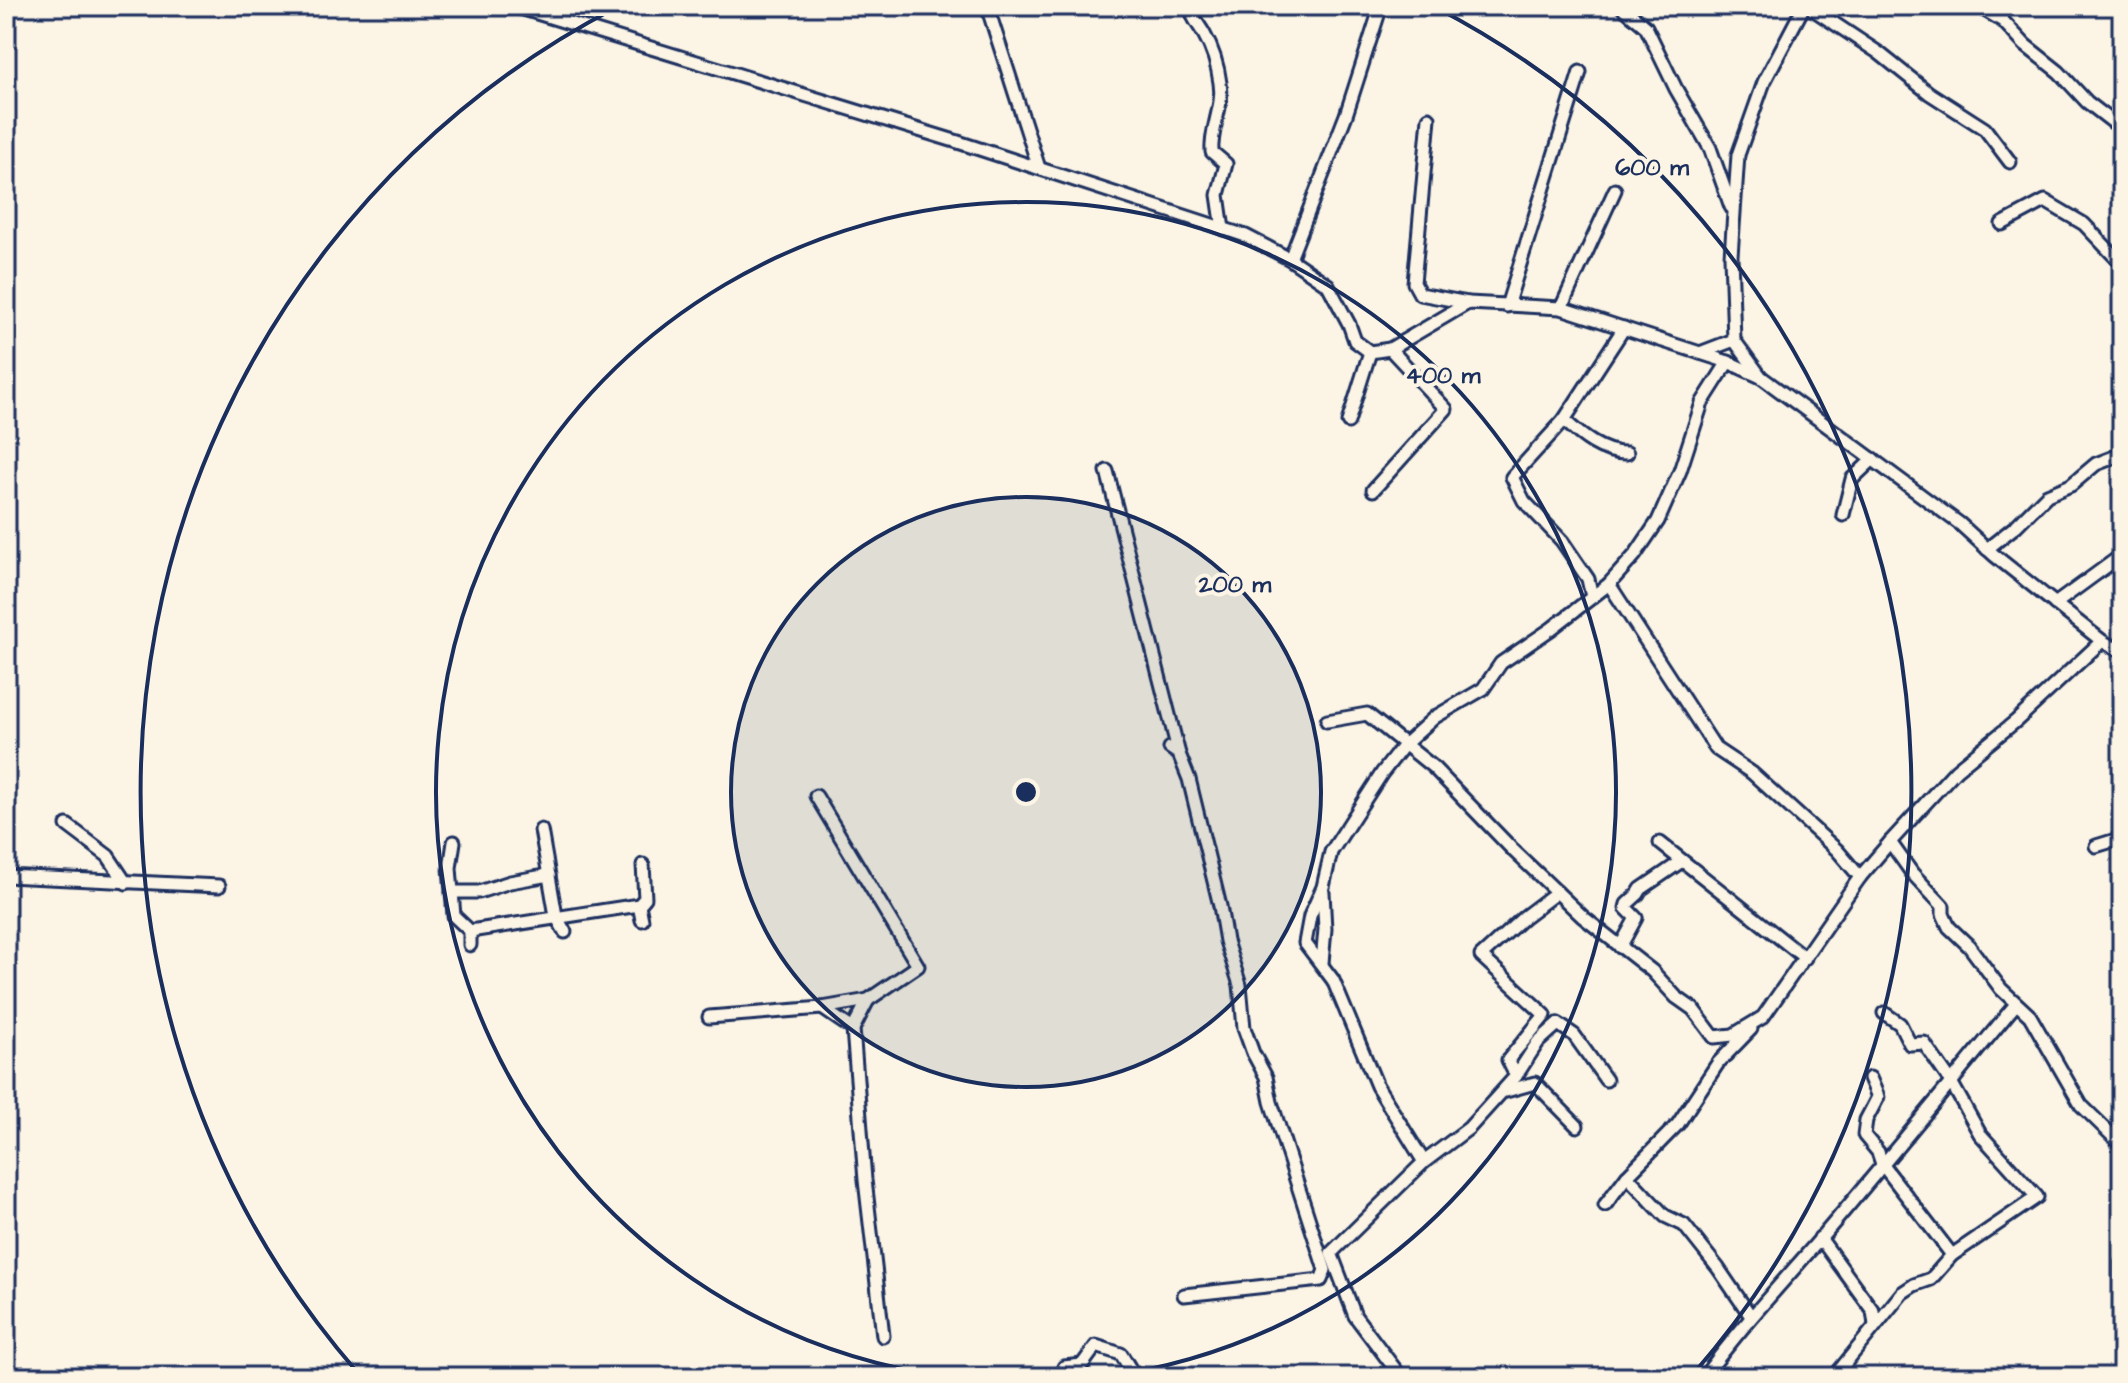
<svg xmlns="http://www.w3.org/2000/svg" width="2128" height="1383" font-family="'Architects Daughter',sans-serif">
  <rect width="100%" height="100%" fill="#fcf5e5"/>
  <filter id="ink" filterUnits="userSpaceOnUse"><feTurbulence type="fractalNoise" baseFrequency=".0125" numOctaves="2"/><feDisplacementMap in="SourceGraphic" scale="16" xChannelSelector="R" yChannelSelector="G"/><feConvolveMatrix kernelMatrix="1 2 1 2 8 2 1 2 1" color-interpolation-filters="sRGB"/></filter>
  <g filter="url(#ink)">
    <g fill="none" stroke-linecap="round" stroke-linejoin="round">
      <g stroke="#1b2f5e" stroke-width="17">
        <g id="minor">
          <path d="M514,6L958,142L1246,236L1290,259L1328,285L1349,324L1355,341L1370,352L1390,349L1468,303L1561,308L1728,362L1761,377"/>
          <path d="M987,6L1039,168"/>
          <path d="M1191,6C1192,19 1198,23 1204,34C1212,48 1218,67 1220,83C1224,106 1210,129 1212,152L1226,164L1218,195L1223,229"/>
          <path d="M1621,6L1646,27L1676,89L1710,148L1731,207"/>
          <path d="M1804,6L1764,82L1738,155L1731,256L1734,340L1761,377L1960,524L1994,555L2102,641L2122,652"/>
          <path d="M1808,6L1879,53L1929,93L1985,129L2010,162"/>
          <path d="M1978,6L2003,21L2025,45L2059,72L2087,102L2122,129"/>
          <path d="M1429,118L1414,283L1420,294L1468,303"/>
          <path d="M2002,224L2045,201L2084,224L2122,264"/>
          <path d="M1290,259L1346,115L1381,6"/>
          <path d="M1507,306L1580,72"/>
          <path d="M1561,308L1615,190"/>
          <path d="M1700,353L1734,340"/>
          <path d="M1564,420C1581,436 1603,454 1627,453"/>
          <path d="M1348,422L1370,352"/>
          <path d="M1107,471L1179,754"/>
          <path d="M1373,490L1446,409L1390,349"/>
          <path d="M1843,515L1852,479L1873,459"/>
          <path d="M1987,549L2016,526L2047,495L2071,485L2096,464L2122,454"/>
          <path d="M1609,584L1716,749L1752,773L1837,850L1860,877"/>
          <path d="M1592,597L1588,579L1562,541L1524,501L1512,477L1564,420L1624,328"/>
          <path d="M2055,604L2122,555"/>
          <path d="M1327,721L1367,714L1433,767L1514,851L1583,917L1652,971L1676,997L1693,1009L1714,1037L1733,1035L1763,1017L1860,877L1890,842L1956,770L2016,721L2102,641"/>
          <path d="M1170,748L1179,754L1189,779L1220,906L1226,941L1240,985L1244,1028L1253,1053L1266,1077L1271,1102L1325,1270L1321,1280L1184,1295"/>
          <path d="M67,825L108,856L126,883"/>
          <path d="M541,830L556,916L565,932"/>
          <path d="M454,842L450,868L452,892H479L510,882L549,875"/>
          <path d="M1890,842L1912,873L1943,906V914L1949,927L1969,946L2001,989L2030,1016L2081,1105L2122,1145"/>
          <path d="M1660,843L1805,958"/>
          <path d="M2096,846L2122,838"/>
          <path d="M6,876L219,886"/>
          <path d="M452,892L454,916L470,931V945"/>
          <path d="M639,905L645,898L643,865"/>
          <path d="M470,931L639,905L642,920"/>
          <path d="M1620,947L1636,918L1626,908L1627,904L1638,894L1641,889L1682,861"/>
          <path d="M1322,963L1325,929L1323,892"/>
          <path d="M868,1000L853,1029L865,1180L883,1336"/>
          <path d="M822,1008L853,1029"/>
          <path d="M709,1017L822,1008L868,1000L918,966L816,796"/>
          <path d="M1516,1076L1538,1042L1558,1024L1574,1035L1606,1080"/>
          <path d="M1870,1078L1878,1097L1866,1120L1864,1135L1878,1152L1882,1164L1952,1255"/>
          <path d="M1506,1091L1535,1083L1577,1126"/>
          <path d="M1424,1162L1377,1086L1333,980L1305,943L1310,916L1323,887L1331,852L1382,773L1404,745L1435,717L1483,689L1501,663L1551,629L1609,584L1635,555L1658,521L1680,471L1702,403L1728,362"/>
          <path d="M1627,1176L1665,1216L1684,1225L1718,1268L1750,1315"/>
          <path d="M1605,1205L1627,1176L1678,1124L1718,1063L1751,1029"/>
          <path d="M1820,1238L1873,1311L1875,1325"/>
          <path d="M2122,1262V1284"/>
          <path d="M1064,1367L1082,1365L1096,1346L1121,1354L1135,1377"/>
          <path d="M1401,1377L1355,1316L1331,1253L1424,1162L1469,1128L1516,1076L1508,1060L1545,1015L1481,956L1524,917L1557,892"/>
          <path d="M1704,1377C1740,1328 1781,1284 1821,1238C1887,1161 1951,1082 2016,1004"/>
          <path d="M1834,1377L1902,1293L1914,1285L1931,1279L1952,1255L2037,1197L1980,1134L1951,1082L1924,1043L1910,1044L1900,1024L1884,1013"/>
        </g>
      </g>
      <use href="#minor" stroke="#fcf5e5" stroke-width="11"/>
    </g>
  </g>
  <circle cx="1026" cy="792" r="295" fill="#1b2f5e" fill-opacity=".12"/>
  <g fill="none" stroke="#1b2f5e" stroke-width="4">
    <circle cx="1026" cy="792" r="295"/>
    <path d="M949 1377A590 590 0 1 1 1103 1377"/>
    <path d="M358 1373A885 885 0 0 1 617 7M1435 7A885 885 0 0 1 1694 1373"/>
  </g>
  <circle cx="1026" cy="792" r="12" fill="#1b2f5e" stroke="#fcf5e5" stroke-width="4"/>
  <g font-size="24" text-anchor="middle" font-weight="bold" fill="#1b2f5e" stroke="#fcf5e5" stroke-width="8" stroke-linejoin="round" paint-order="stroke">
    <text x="1652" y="175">600 m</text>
    <text x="1443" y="383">400 m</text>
    <text x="1235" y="592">200 m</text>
  </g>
  <rect width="2128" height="1383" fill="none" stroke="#fcf5e5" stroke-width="32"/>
  <rect x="16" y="16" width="2096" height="1351" fill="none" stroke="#1b2f5e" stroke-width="3" filter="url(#ink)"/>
</svg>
